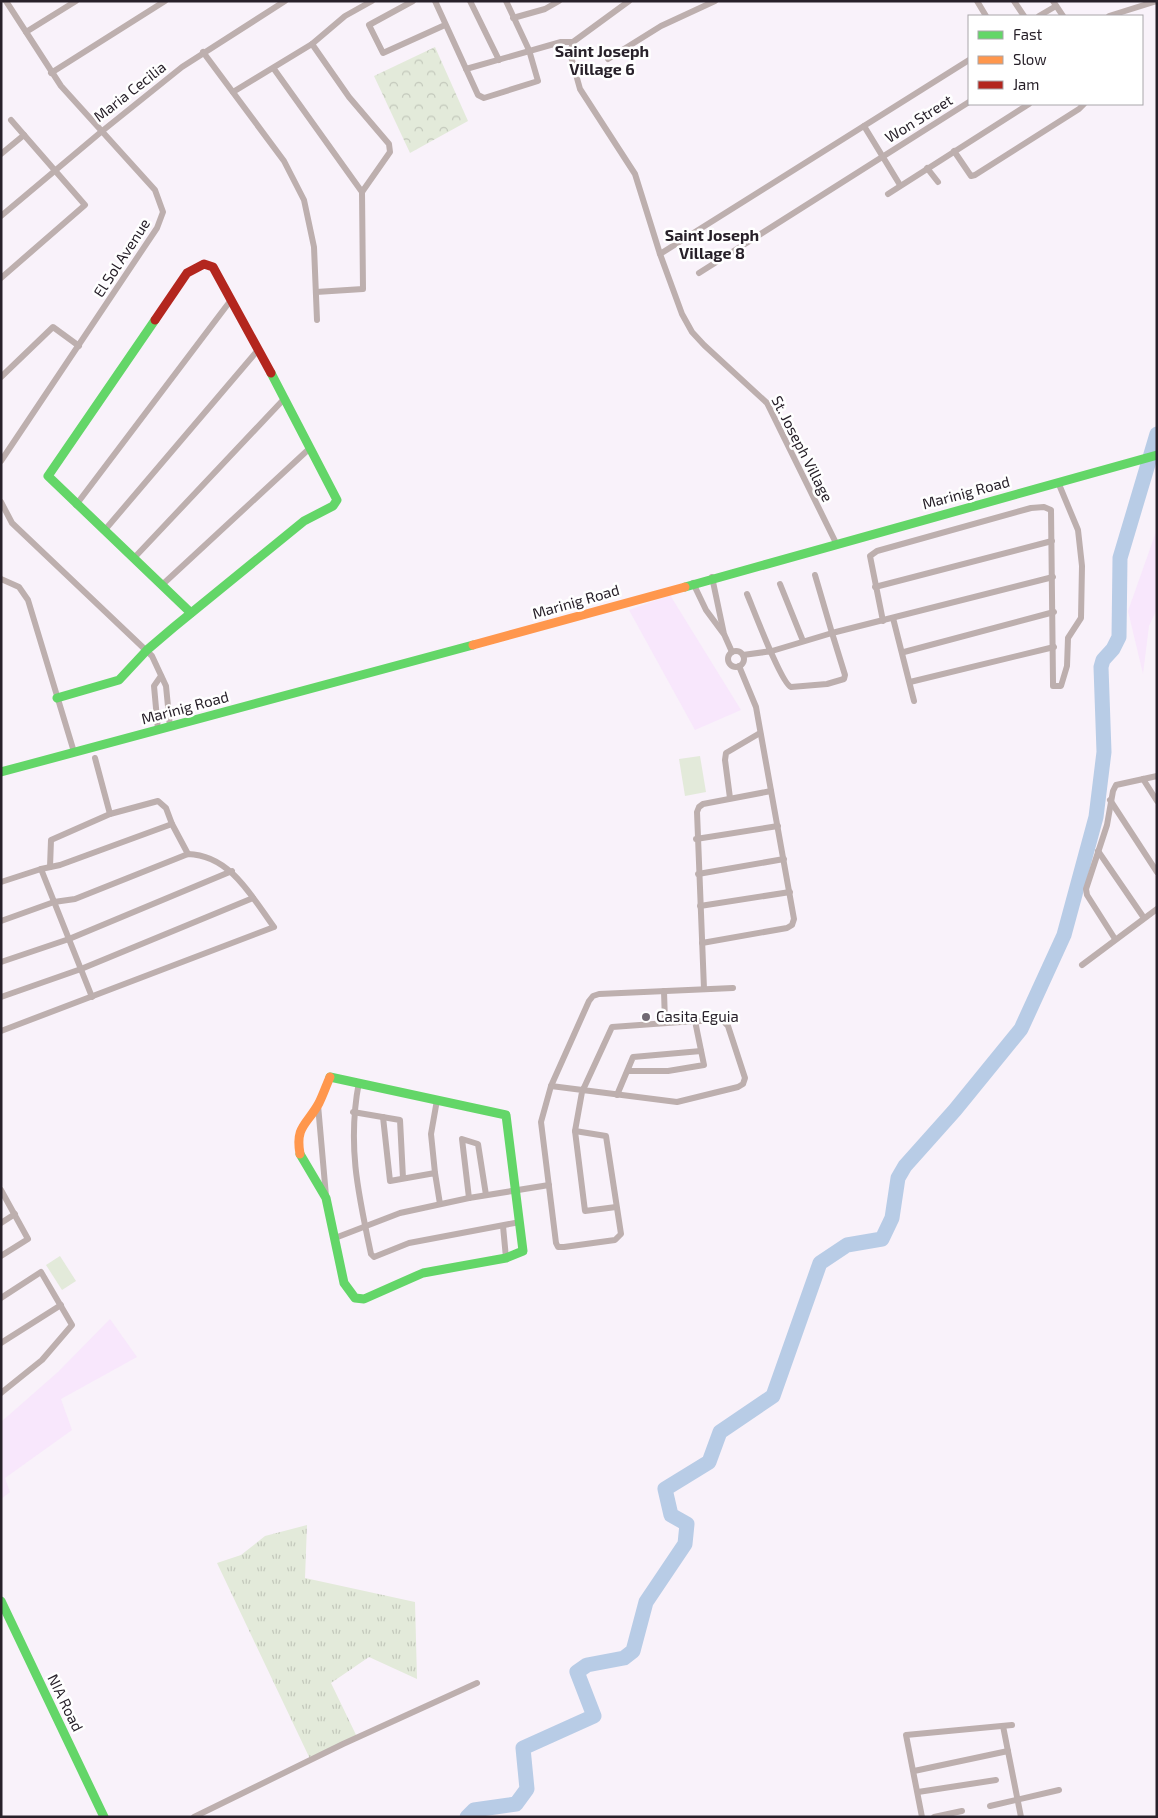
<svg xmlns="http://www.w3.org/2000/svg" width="1158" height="1818" font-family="'Exo 2',sans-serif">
  <defs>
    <pattern id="grass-tufts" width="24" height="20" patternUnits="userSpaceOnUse" patternTransform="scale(1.25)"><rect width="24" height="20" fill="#e3eada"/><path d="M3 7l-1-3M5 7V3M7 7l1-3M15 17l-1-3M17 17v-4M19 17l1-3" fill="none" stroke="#c3c8bb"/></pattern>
    <pattern id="forest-crowns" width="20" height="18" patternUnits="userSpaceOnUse" patternTransform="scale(1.25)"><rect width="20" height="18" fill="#e3eada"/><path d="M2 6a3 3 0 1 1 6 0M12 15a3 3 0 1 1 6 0" fill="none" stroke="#c3c8bb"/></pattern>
  </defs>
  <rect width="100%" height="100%" fill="#f9f2fa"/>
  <g fill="#f8e7fc">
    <path d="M1157,529V609L1149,626L1143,674L1128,611Z"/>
    <path d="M670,595L741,710L695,730L629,610Z"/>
    <path d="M110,1319L137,1357L61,1399L72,1430L5,1478L10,1492L1,1499V1422L58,1372Z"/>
  </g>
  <path fill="url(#grass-tufts)" d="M307,1525L305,1578L415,1602L417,1679L369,1657L331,1683L358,1739L311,1761L217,1563L241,1555L265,1536Z"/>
  <path fill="url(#forest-crowns)" d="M435,47L468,121L410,153L374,76Z"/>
  <g fill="#e3eada">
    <path d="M700,756L706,792L685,796L679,759Z"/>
    <path d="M60,1256L76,1281L62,1290L46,1265Z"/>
  </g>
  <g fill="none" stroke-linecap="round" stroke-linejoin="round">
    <path stroke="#b8cce6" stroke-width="15" d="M467,1817L474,1810L516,1804L527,1789L523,1748L594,1716L577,1672L587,1665L624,1658L633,1651L646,1602L685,1544L687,1524L671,1515L665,1489L709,1462L720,1432L773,1396L820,1263L847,1245L882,1239L892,1218L898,1178L905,1166L955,1110L1021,1029L1064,935L1096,817L1104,752L1101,667L1103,660L1113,649L1119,637L1120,558L1157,434"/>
    <g stroke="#bdafae" stroke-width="6">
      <path d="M413,1L369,25L383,53L445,25"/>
      <path d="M435,1L478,95L484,98L538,81L529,50L506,1"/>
      <path d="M470,1L499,60"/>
      <path d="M629,1L573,42L570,53L580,89L635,174L660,254L682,314L692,332L704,345L767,403L836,543"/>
      <path d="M977,1L986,16"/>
      <path d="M1014,1L1024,16"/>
      <path d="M1053,1L1063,16"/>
      <path d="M1039,16L1056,6"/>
      <path d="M1109,16L1157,1"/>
      <path d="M513,18L545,9L559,1"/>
      <path d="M26,32L76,1"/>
      <path d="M312,44L349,97L389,144L390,152L362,192L363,289L316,292"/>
      <path d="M203,52L284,161L304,200L314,247L317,320"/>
      <path d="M608,59L661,26L715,1"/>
      <path d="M274,69L362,192"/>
      <path d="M466,69L561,42H573"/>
      <path d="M51,73L165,1"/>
      <path d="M233,92L312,44L345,16L372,1"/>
      <path d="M864,126L900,185"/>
      <path d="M954,151L971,176L975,175L1079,109L1084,104"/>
      <path d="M1,154L24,135"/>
      <path d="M927,168L938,182"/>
      <path d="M888,194L1029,104"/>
      <path d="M1,216L101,132L182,67L285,1"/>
      <path d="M660,254L969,60"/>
      <path d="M699,273L969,102"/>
      <path d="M1,278L85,205L11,120"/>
      <path d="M1,377L53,327L79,346"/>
      <path d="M1,461L157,228L163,212L155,190L61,86L6,1"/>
      <path d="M1,502L12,523L152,656L166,686L170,727"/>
      <path d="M76,505L231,300"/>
      <path d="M104,531L258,350"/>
      <path d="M134,558L284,399"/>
      <path d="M815,575L832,633L1053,577"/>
      <path d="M712,577L724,634L732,652"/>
      <path d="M1,579L19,587L28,600L74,752"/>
      <path d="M693,583L706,610L723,633"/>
      <path d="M780,584L803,641"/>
      <path d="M162,585L310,448"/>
      <path d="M875,587L1052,541"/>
      <path d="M893,618L914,701"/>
      <path d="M883,621L870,556L877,551L1031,508L1044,507L1051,510L1053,682V686H1061L1067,666L1068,638L1081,618L1082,566L1078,530L1058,482"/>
      <circle cx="736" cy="659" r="8"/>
      <path d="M904,652L1054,612"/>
      <path d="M743,655L772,651L832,633L845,675L844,679L827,684L791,687C781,683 753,608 747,594"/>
      <path d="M910,682L1054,647"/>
      <path d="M158,730L154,686L161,676"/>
      <path d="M95,758L110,814"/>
      <path d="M1143,779L1157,801"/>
      <path d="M730,798L725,760L726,753L760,733"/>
      <path d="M1110,800L1157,872"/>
      <path d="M696,839L778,826"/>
      <path d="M1098,851L1144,918"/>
      <path d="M50,867L51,840L110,814L158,801L166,808L172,824"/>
      <path d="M41,869L60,865L172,824L188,854"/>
      <path d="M698,874L784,859"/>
      <path d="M1,882L41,869L92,997"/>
      <path d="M700,906L790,892"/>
      <path d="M1,921L54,902L75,899L188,854C230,855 252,897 274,927L1,1031"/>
      <path d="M1115,939L1087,895L1086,889L1107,825L1113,791L1116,785L1157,776"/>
      <path d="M702,943L787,928L792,925L794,919L756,707L739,666"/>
      <path d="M1,962L69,939L232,871"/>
      <path d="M1082,965L1157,909"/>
      <path d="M704,989L697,812L699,807L703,804L771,791"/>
      <path d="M664,991L665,1022"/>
      <path d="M1,997L81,969L253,898"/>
      <path d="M629,1071H668L704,1065L695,1021"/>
      <path d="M359,1082C347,1144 358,1193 371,1254L374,1257L409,1243L520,1222"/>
      <path d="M551,1086L677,1102L738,1087L743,1084L745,1078L728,1026L723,1021H695L612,1027L582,1092L575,1131L585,1211L616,1207"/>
      <path d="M617,1095L633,1057L701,1051"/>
      <path d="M318,1105L326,1196"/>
      <path d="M353,1112L400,1120L403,1178"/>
      <path d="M383,1117L390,1181L435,1173L440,1204"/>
      <path d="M575,1131L606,1136L621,1234L615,1240L564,1247H558L556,1243L541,1122L551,1086L589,1001L593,996L599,994L733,988"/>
      <path d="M435,1173L431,1134L437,1100"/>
      <path d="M1,1190L28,1239L1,1256"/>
      <path d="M469,1198L462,1139L478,1144L486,1195"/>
      <path d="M1,1223L15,1214"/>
      <path d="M503,1226L506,1258"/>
      <path d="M335,1238L400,1213L469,1198L549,1185"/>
      <path d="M1,1298L41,1272L72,1325L42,1360L1,1393"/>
      <path d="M1,1343L61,1305"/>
      <path d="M1003,1726L1021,1817"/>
      <path d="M914,1771L1008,1751"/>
      <path d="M918,1792L996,1780"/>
      <path d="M990,1806L1059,1790"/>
      <path d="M194,1817L343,1744L477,1683"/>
      <path d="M922,1817L906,1735L1012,1725"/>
      <path d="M934,1817L962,1811"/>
    </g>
    <g stroke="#63d668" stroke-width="9">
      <path d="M155,320L48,476L191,613"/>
      <path d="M685,587L1157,455"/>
      <path d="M57,698L119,680L147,650L174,627L304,521L333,506L337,500L271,373"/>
      <path d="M1,772L473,645"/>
      <path d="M300,1154L326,1198L344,1283L355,1298L364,1299L423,1273L506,1258L523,1251L506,1115L330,1077"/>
      <path d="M1,1601L104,1817"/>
    </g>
    <g stroke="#ff974d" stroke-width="9">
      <path d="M473,645L685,587"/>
      <path d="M300,1154C295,1126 307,1125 319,1103C323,1095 326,1086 330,1077"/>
    </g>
    <path stroke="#b3261e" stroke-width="9" d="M155,320L187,273L204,264L213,267L271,373"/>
  </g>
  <circle fill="#716a73" stroke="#fff" stroke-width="2" cx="646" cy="1017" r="5"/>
  <g text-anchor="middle" stroke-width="5" stroke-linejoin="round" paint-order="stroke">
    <g font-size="15" fill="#28212a" stroke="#fff">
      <text transform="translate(130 92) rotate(-38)" y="5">Maria Cecilia</text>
      <text transform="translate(919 119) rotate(-32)" y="5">Won Street</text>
      <text transform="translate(122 258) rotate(-57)" y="5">El Sol Avenue</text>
      <text transform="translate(802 449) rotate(63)" y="5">St. Joseph Village</text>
      <text transform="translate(966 493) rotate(-15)" y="5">Marinig Road</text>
      <text transform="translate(576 602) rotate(-16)" y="5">Marinig Road</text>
      <text transform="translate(185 708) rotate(-15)" y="5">Marinig Road</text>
      <text transform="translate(65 1703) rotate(64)" y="5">NIA Road</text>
    </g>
    <g font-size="15" fill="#28212a" stroke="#fff" text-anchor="start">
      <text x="656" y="1022">Casita Eguia</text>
    </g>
    <g font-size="16" font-weight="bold" fill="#28212a" stroke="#fff">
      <text x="602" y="57">Saint Joseph<tspan x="602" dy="18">Village 6</tspan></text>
      <text x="712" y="241">Saint Joseph<tspan x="712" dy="18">Village 8</tspan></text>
    </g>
  </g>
  <rect width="1158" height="1818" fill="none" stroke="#28212a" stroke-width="5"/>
  <rect x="968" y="15" width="175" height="90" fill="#ffffff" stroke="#a9a6aa"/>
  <rect x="978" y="31" width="25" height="8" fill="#63d668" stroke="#a9a6aa"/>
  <text x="1013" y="40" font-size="15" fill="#28212a">Fast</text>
  <rect x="978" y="56" width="25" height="8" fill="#ff974d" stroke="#a9a6aa"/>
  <text x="1013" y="65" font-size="15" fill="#28212a">Slow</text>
  <rect x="978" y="81" width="25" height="8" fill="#b3261e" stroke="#a9a6aa"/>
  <text x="1013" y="90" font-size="15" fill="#28212a">Jam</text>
</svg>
